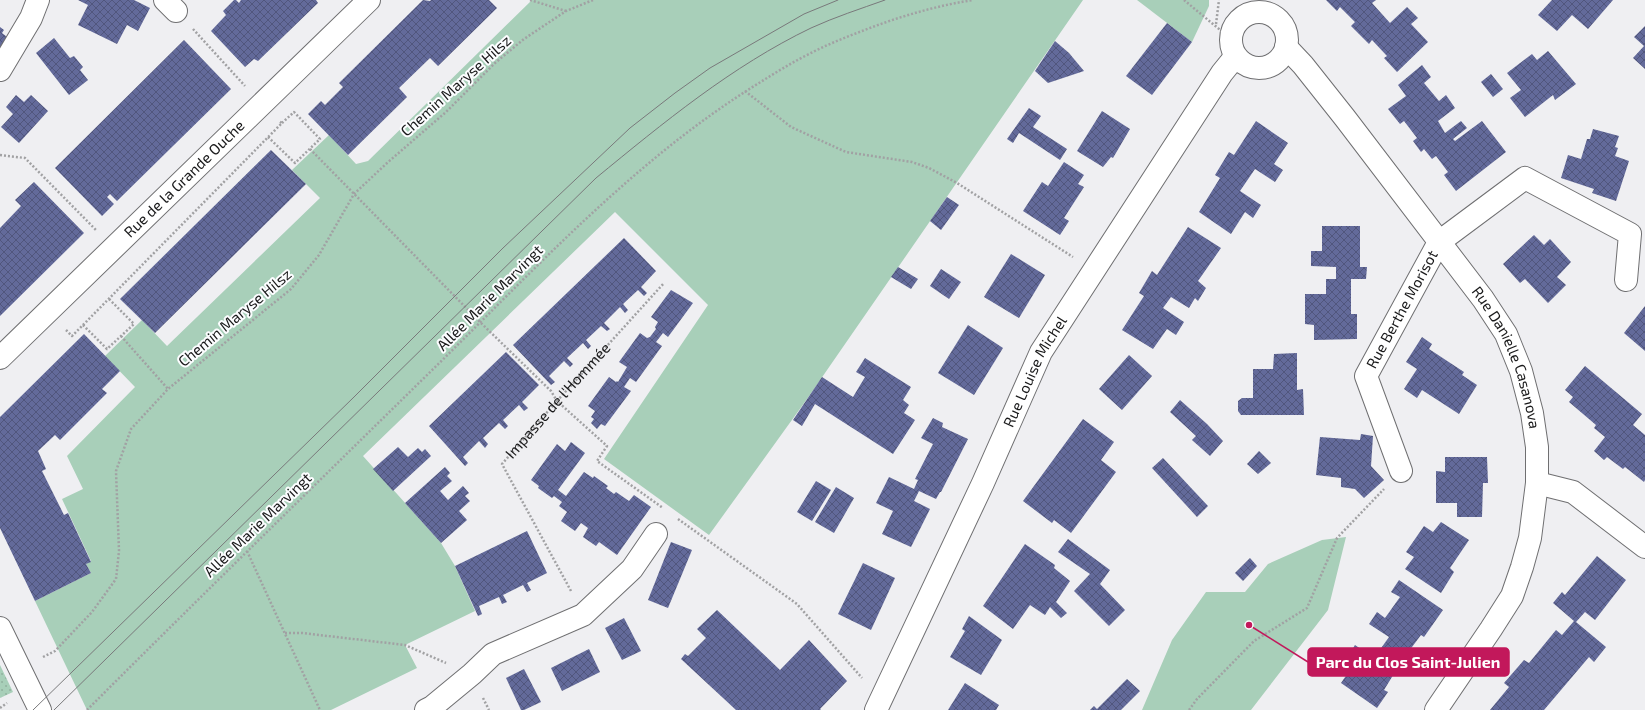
<svg xmlns="http://www.w3.org/2000/svg" width="1645" height="710" font-family="'Exo 2',sans-serif">
  <defs>
    <pattern id="grass-dots" width="8" height="8" patternUnits="userSpaceOnUse"><rect width="8" height="8" fill="#a8cfb9"/><path d="M2 2h.1M6 6h.1" fill="none" stroke="#90b19e" stroke-width="1.8" stroke-linecap="round"/></pattern>
    <pattern id="building-cross-hatch" width="8" height="8" patternUnits="userSpaceOnUse"><rect width="8" height="8" fill="#636a9a"/><path d="M0 0l8 8M0 8l8-8" fill="none" stroke="#51567d"/></pattern>
  </defs>
  <rect width="100%" height="100%" fill="#efeff2"/>
  <path fill="url(#grass-dots)" d="M0,665L13,692L0,698Z"/>
  <g fill="#a8cfb9">
    <path d="M532,0H1083L807,399L709,535L604,459L708,305L615,212L363,456L441,543L455,566L475,611L405,645L417,668L331,710H87L35,601L91,573L86,564L91,561L62,499L83,489L67,456L135,387L105,356L142,320L167,346L320,198L292,170L329,135L356,164L368,161Z"/>
    <path d="M1137,0H1209V6L1192,42Z"/>
    <path d="M1346,537L1328,610L1251,710H1142L1172,640L1206,592H1245L1268,564L1322,540Z"/>
  </g>
  <g fill="url(#building-cross-hatch)">
    <path d="M78,0H134L150,8L138,31L127,25L117,44L78,25L88,5Z"/>
    <path d="M234,0H236L239,3L241,0H316L318,3L258,61L254,59L245,67L211,31L226,15L223,11Z"/>
    <path d="M423,0L430,1L431,0H489L497,8L438,66L430,58L399,88L407,97L348,155L308,114L321,101L325,105L343,87L339,83Z"/>
    <path d="M1326,0H1376L1372,3L1390,23L1407,7L1418,18L1411,24L1428,42L1397,72L1384,58L1387,56L1372,40L1369,44L1351,26L1355,22L1340,7L1337,11Z"/>
    <path d="M1552,0H1613L1588,29L1572,15L1557,31L1538,15Z"/>
    <path d="M1167,23L1192,42L1152,95L1126,76Z"/>
    <path d="M1645,26V69L1633,58L1644,46L1634,37Z"/>
    <path d="M0,27L4,30L2,33L12,41L0,58Z"/>
    <path d="M54,38L70,58L74,56L83,67L80,70L88,80L69,95L36,53Z"/>
    <path d="M184,40L231,89L117,201L110,194L107,197L114,204L102,216L55,168Z"/>
    <path d="M1055,41L1069,53L1084,71L1048,83L1035,71Z"/>
    <path d="M1548,51L1576,84L1555,100L1553,95L1525,117L1510,98L1521,90L1507,73L1532,54L1537,60Z"/>
    <path d="M1422,65L1431,77L1424,83L1439,101L1446,95L1455,108L1438,121L1445,133L1461,121L1467,128L1453,139L1455,141L1482,121L1506,152L1456,191L1444,175L1448,172L1436,156L1432,159L1424,149L1421,152L1413,141L1417,138L1404,121L1400,124L1388,109L1406,96L1398,85Z"/>
    <path d="M1491,74L1503,89L1493,97L1481,82Z"/>
    <path d="M16,95L24,102L31,95L48,111L19,143L1,127L13,114L6,107Z"/>
    <path d="M1029,108L1041,116L1033,127L1067,149L1060,160L1019,133L1013,143L1007,139Z"/>
    <path d="M1102,111L1130,129L1113,158L1111,157L1103,167L1077,151Z"/>
    <path d="M1256,121L1288,143L1274,164L1283,170L1275,182L1255,169L1240,191L1261,205L1253,218L1245,212L1231,234L1199,212L1220,178L1215,175L1229,152L1234,155Z"/>
    <path d="M1593,129L1619,136L1615,147L1618,148L1615,156L1629,161L1616,201L1592,193L1594,189L1561,178L1568,155L1581,159L1587,139H1590Z"/>
    <path d="M271,150L306,184L155,333L120,299Z"/>
    <path d="M1064,162L1084,175L1078,184L1084,187L1064,218L1069,221L1060,235L1023,211L1042,182L1048,186Z"/>
    <path d="M34,182L84,233L0,316V228L21,206L15,200Z"/>
    <path d="M947,197L959,205L941,230L930,221Z"/>
    <path d="M1322,226H1360V267H1367L1366,279H1351V314H1357V339L1314,340V325L1305,324V294H1326V279H1336V267L1311,266V251H1322Z"/>
    <path d="M1188,227L1221,248L1198,281L1206,288L1198,301L1195,298L1189,308L1171,297L1163,308L1184,322L1176,335L1167,329L1153,349L1122,330L1144,296L1139,293L1152,271L1157,275Z"/>
    <path d="M1534,235L1544,245L1550,239L1571,262L1557,277L1566,285L1548,303L1525,279L1520,283L1503,264Z"/>
    <path d="M624,238L656,271L641,287L647,293L644,296L638,290L623,304L628,310L625,313L620,307L604,323L610,329L607,331L601,326L586,340L591,346L588,349L583,343L567,358L573,364L570,367L564,361L549,376L555,382L551,385L513,345Z"/>
    <path d="M1011,254L1045,275L1019,318L984,297Z"/>
    <path d="M898,267L918,279L911,289L891,277Z"/>
    <path d="M941,269L961,282L949,299L930,286Z"/>
    <path d="M671,290L693,303L668,337L663,333L656,342L662,346L636,382L630,378L624,387L631,391L605,426L601,424L597,429L591,423L594,419L591,417L595,411L588,406L609,377L616,382L617,381L618,382L627,367L619,362L640,333L647,338L650,337L656,329L655,327L658,322L651,317Z"/>
    <path d="M1645,306V351L1624,333Z"/>
    <path d="M968,325L1003,348L974,395L938,373Z"/>
    <path d="M84,334L120,371L102,389L107,393L60,440L55,435L38,451L46,469L42,471L64,515L68,513L91,562L86,564L91,573L35,601L0,528V417Z"/>
    <path d="M1422,337L1432,344L1429,349L1464,372L1462,375L1477,385L1459,414L1422,390L1417,398L1404,389L1417,369L1406,362Z"/>
    <path d="M506,352L539,385L522,402L528,408L524,411L519,405L503,420L508,426L505,429L499,423L483,438L488,444L485,448L479,441L463,457L468,463L465,466L429,426Z"/>
    <path d="M1297,353V390L1303,389L1304,415H1241L1238,411V401L1242,398H1253V369H1273L1274,354Z"/>
    <path d="M1129,355L1152,376L1122,410L1099,389Z"/>
    <path d="M865,358L911,387L903,400L909,405L904,413L915,420L893,454L815,404L802,426L793,420L822,377L853,397L865,377L856,372Z"/>
    <path d="M1585,366L1642,414L1633,425L1645,435V480L1644,482L1625,467L1623,469L1607,457L1604,460L1594,451L1605,437L1594,428L1596,425L1569,402L1573,397L1565,390Z"/>
    <path d="M1180,400L1207,424L1223,441L1210,456L1192,440L1196,436L1170,412Z"/>
    <path d="M933,418L943,423L942,427L968,439L941,492H940L936,499L919,491L914,501L930,509L911,547L882,534L893,511L876,503L889,477L914,489L918,480L915,479L933,444L921,438Z"/>
    <path d="M1083,419L1114,442L1101,460L1116,472L1071,533L1054,520L1052,523L1023,501Z"/>
    <path d="M1361,434L1373,436L1371,466L1384,480L1364,498L1355,489L1341,487V478L1316,475L1320,437L1360,440Z"/>
    <path d="M571,442L585,453L558,490L566,496L584,472L593,478L594,476L608,486L606,488L614,494L616,492L629,501L634,495L651,507L617,555L599,542L596,546L583,537L588,528L581,523L575,531L561,521L567,512L559,506L562,502L554,496L552,498L538,488L539,486L531,480L557,444L565,451Z"/>
    <path d="M398,447L408,457L418,448L422,452L425,449L431,456L393,491L373,469Z"/>
    <path d="M1259,451L1271,463L1258,474L1247,464Z"/>
    <path d="M1445,457H1487L1488,483H1483L1482,517H1457V503H1436V471L1445,472Z"/>
    <path d="M1163,458L1208,506L1197,517L1152,468Z"/>
    <path d="M445,467L450,473L447,476L452,481L440,491L448,500L463,486L469,493L465,496L470,501L459,511L467,520L441,543L405,503Z"/>
    <path d="M816,481L831,490L812,521L797,512Z"/>
    <path d="M836,487L854,498L834,533L815,522Z"/>
    <path d="M1441,522L1469,540L1450,568L1454,572L1441,593L1405,569L1414,557L1406,552L1424,526L1433,532Z"/>
    <path d="M527,531L547,573L527,583L531,590L527,592L523,585L503,595L507,602L502,604L499,597L479,606L482,614L478,616L455,566Z"/>
    <path d="M1068,539L1110,570L1100,584L1125,610L1109,626L1074,591L1090,574L1058,552Z"/>
    <path d="M671,542L692,550L668,608L648,600Z"/>
    <path d="M1025,544L1055,565L1054,568L1070,581L1056,602L1067,613L1061,618L1050,607L1045,615L1030,605L1013,629L983,606Z"/>
    <path d="M1597,556L1626,580L1595,620L1585,612L1576,622L1606,647L1594,662L1589,657L1544,710H1490L1509,687L1504,683L1524,660L1529,663L1556,630L1562,635L1574,621L1553,603L1562,592L1565,595Z"/>
    <path d="M1250,558L1257,566L1243,581L1235,573Z"/>
    <path d="M863,563L895,578L871,630L838,614Z"/>
    <path d="M1399,580L1443,610L1424,637L1421,635L1409,651L1413,655L1400,675L1395,672L1384,690L1388,692L1377,708L1341,683L1354,664L1347,658L1355,645L1374,658L1389,637L1369,624L1377,612L1385,618L1400,597L1391,592Z"/>
    <path d="M717,610L780,670L809,640L847,681L820,709L821,710H736L681,659L685,654L688,656L706,638L697,629Z"/>
    <path d="M969,616L1002,640L981,675L950,657L965,631L962,629Z"/>
    <path d="M624,618L641,651L622,660L605,628Z"/>
    <path d="M589,649L600,672L562,691L551,668Z"/>
    <path d="M524,669L541,702L524,710H521L506,678Z"/>
    <path d="M1127,679L1140,691L1121,710H1090L1094,706L1097,709Z"/>
    <path d="M965,683L999,705L996,710H948Z"/>
  </g>
  <g fill="none" stroke-linecap="round" stroke-linejoin="round">
    <g stroke="#6f6f71" stroke-width="24">
      <g id="minor">
        <path d="M165,0L176,11"/>
        <circle cx="1259" cy="40" r="28"/>
        <path id="s2" d="M1286,47L1303,65L1345,118L1483,299L1506,334L1521,371L1532,413L1537,447V483L1530,538L1522,567L1512,596L1491,629L1436,710"/>
        <path d="M0,70L31,18L38,0"/>
        <path id="s3" d="M0,358L369,0"/>
        <path id="s4" d="M1401,471L1366,376L1439,242L1525,178L1630,234L1626,280"/>
        <path d="M1537,483L1573,492L1645,547"/>
        <path d="M0,628L40,710"/>
        <path d="M426,710L432,707L472,674L493,654L583,615L632,569L656,534"/>
        <path id="s5" d="M876,710L983,483L1041,352L1222,73L1235,57"/>
      </g>
    </g>
    <g stroke="#a1a1a3" stroke-width="2.5" stroke-dasharray="2 2" stroke-linecap="butt">
      <path d="M530,0L566,11"/>
      <path d="M1184,0L1225,34"/>
      <path d="M1216,24L1219,0"/>
      <path d="M193,29L245,86"/>
      <path d="M745,91L791,127L846,152L912,162L929,168L957,183L1073,257"/>
      <path d="M268,137L295,163L320,139L294,112L282,123"/>
      <path d="M310,149L481,323L551,391L557,401L607,446L597,461L663,508"/>
      <path d="M0,155L25,158L96,230"/>
      <path d="M83,325L107,349L134,324L109,299"/>
      <path d="M66,330L72,336L83,325L282,123L279,121"/>
      <path d="M121,336L168,389"/>
      <path d="M678,519L797,604L862,678"/>
      <path d="M247,551L320,710"/>
      <path id="s1" d="M571,591L502,464L557,401L664,283"/>
      <path d="M285,633H302L405,645L446,663"/>
      <path d="M43,657L55,651L92,612L116,579L119,551L116,471L131,429L168,389L291,289L319,255L354,194L387,163L446,112L495,63L524,39L566,11L593,0"/>
      <path d="M483,698L489,710"/>
      <path d="M0,708L7,703"/>
      <path d="M87,710C199,598 312,488 425,377C531,274 632,161 759,83C775,73 791,63 809,54C826,45 844,38 862,31C898,17 935,6 973,0"/>
      <path d="M1189,710L1197,699L1254,641L1307,608L1337,538L1384,489"/>
    </g>
    <use href="#minor" stroke="#fff" stroke-width="22"/>
    <g stroke="#79797b" stroke-width="1">
      <path d="M33,710L354,397L503,248L630,128L675,93L710,68L804,14L838,0"/>
      <path d="M54,710L596,178C663,123 732,66 811,28C835,17 860,9 885,0"/>
    </g>
  </g>
  <g text-anchor="middle" stroke-width="4" stroke-linejoin="round" paint-order="stroke">
    <g font-size="15" fill="#19191a" stroke="#fcfdff">
      <text transform="translate(456 86) rotate(-42)" y="5">Chemin Maryse Hilsz</text>
      <text dy="5" stroke="none"><textPath href="#s3" startOffset="257">Rue de la Grande Ouche</textPath></text>
      <text transform="translate(490 298) rotate(-45)" y="5">Allée Marie Marvingt</text>
      <text dy="5" stroke="none"><textPath href="#s4" startOffset="177">Rue Berthe Morisot</textPath></text>
      <text transform="translate(235 318) rotate(-40)" y="5">Chemin Maryse Hilsz</text>
      <text dy="5" stroke="none"><textPath href="#s2" startOffset="384">Rue Danielle Casanova</textPath></text>
      <text dy="5" stroke="none"><textPath href="#s5" startOffset="374">Rue Louise Michel</textPath></text>
      <text dy="5" stroke="none"><textPath href="#s1" startOffset="229">Impasse de l'Hommée</textPath></text>
      <text transform="translate(258 525) rotate(-44)" y="5">Allée Marie Marvingt</text>
    </g>
  </g>
  <path fill="none" stroke="#c2185b" stroke-width="1.5" d="M1249 625L1308 662"/>
  <circle fill="#c2185b" stroke="#fcfdff" stroke-width="1.5" cx="1249" cy="625" r="4"/>
  <rect fill="#c2185b" stroke="#c2185b" stroke-width="1.5" x="1308" y="648" width="201" height="28" rx="4"/>
  <g font-size="16" text-anchor="middle" font-weight="bold" fill="#fff">
    <text x="1408" y="668">Parc du Clos Saint-Julien</text>
  </g>
</svg>
